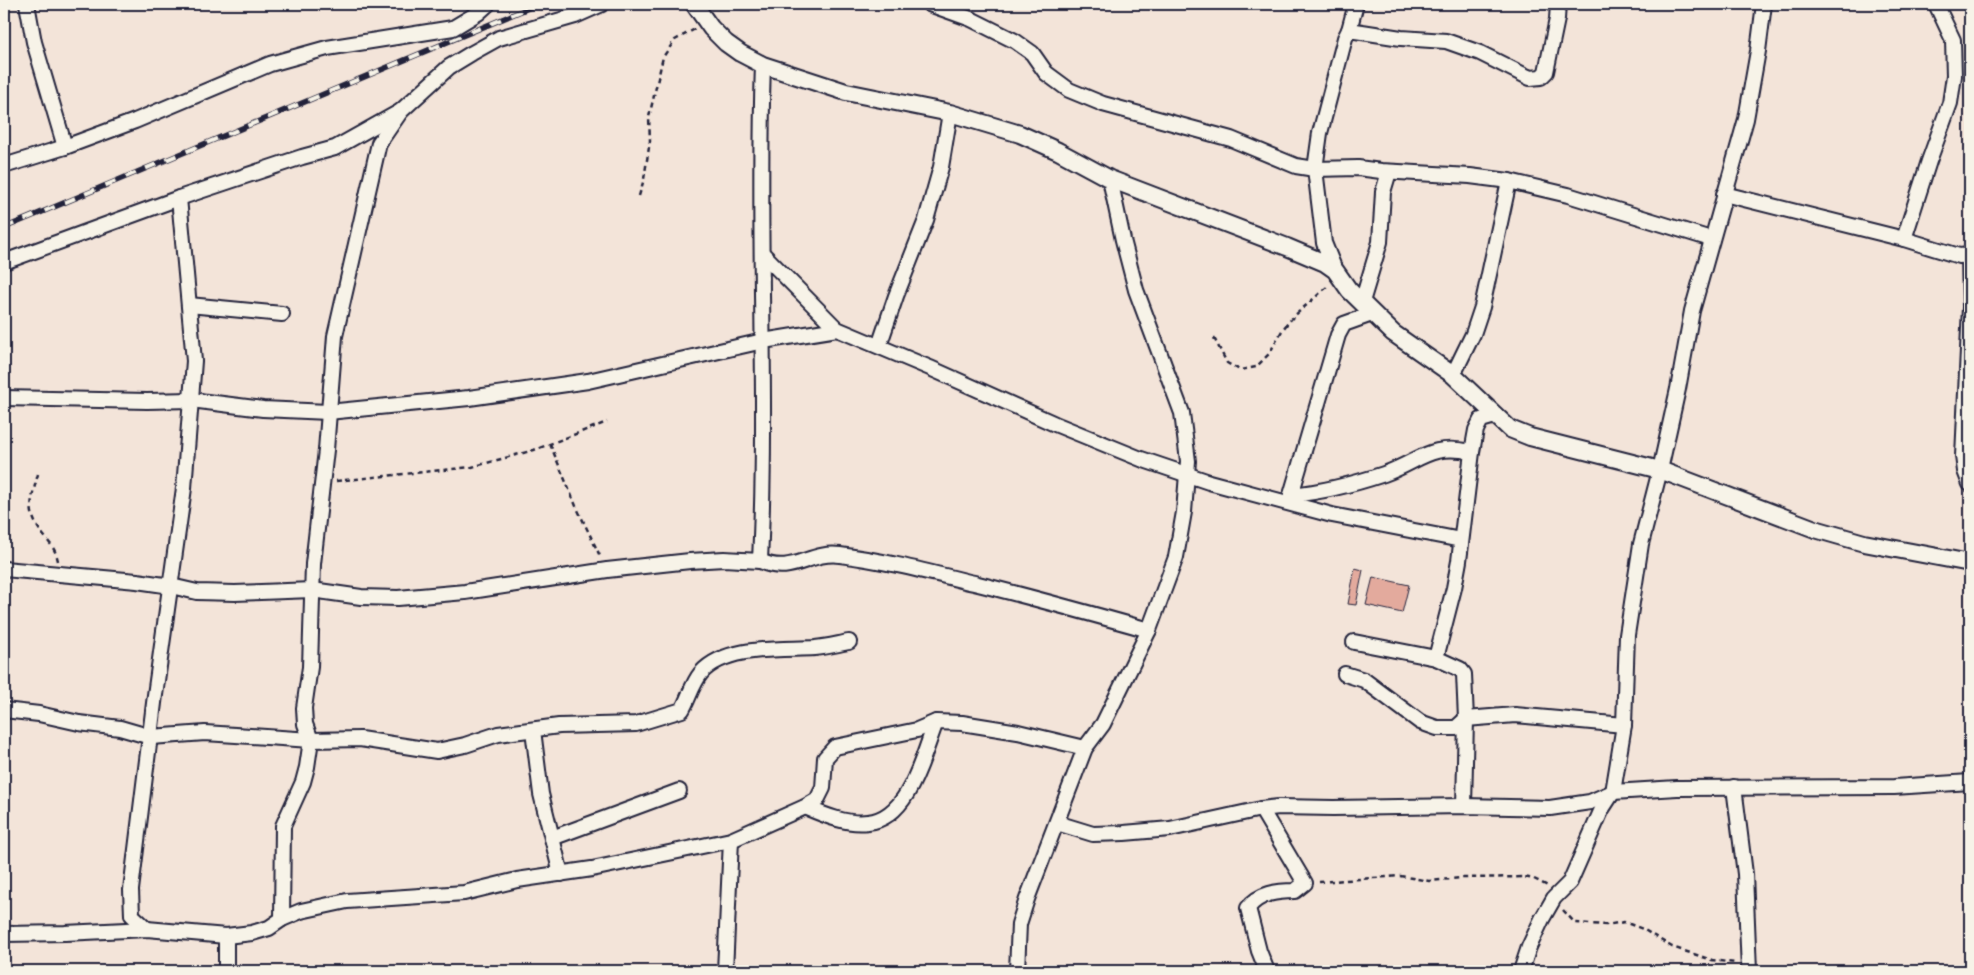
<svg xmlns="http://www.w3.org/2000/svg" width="1974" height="975" font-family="Mynerve,sans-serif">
  <rect width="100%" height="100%" fill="#f3e4d9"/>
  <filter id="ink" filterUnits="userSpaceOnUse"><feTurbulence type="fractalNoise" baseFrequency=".02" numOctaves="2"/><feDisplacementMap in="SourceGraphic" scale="10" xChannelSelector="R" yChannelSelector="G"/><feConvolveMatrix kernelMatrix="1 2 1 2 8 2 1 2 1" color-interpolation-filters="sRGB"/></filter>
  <g filter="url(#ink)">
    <g fill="#e3aa9d" stroke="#22223b">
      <path d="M1355,568L1363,570L1356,605L1348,604Z"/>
      <path d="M1373,577L1409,585L1402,613L1366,605Z"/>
    </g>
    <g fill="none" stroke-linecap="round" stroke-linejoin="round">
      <g stroke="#22223b" stroke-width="18">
        <g id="minor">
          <path d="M27,4L34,42L65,147"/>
          <path d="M929,4L971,19L1015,41L1032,53L1046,73L1069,90L1103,104L1231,139L1296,166L1315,169L1358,168L1381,171L1470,176L1509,181L1568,195L1711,239"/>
          <path d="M1349,30L1356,4"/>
          <path d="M4,166L65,147L135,121L270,64L327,48L453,28L478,13L488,4"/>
          <path d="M1724,194L1904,239L1959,256L1970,255"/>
          <path d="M1904,239L1929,161L1950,103L1954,76L1953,40L1936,4"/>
          <path d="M762,253L837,329L930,368L1055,424L1141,459L1209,482L1332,515L1461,540"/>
          <path d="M1969,255L1970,307L1963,456L1965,471L1970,484"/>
          <path d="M4,262L179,198L302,157L335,148L401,111L449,67L472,53L499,38L575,16L602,4"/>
          <path d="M1335,270L1324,243L1315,169L1320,133L1345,38L1349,30L1401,38L1446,41L1480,53L1530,78L1541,77L1546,72L1557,19L1558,4"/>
          <path d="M1362,302L1380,242L1383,192L1389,172"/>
          <path d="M189,305L282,314"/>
          <path d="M879,346L896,296L926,220L941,167L950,113"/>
          <path d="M1453,375L1473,334L1482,307L1509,181"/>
          <path d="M4,398L147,401L191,400L263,409L328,412L469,398L588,381L763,341L837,329"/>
          <path d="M1291,495C1322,492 1354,484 1384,474C1421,461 1429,443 1472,452"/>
          <path d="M1290,503L1291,495L1338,335L1344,324L1372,314"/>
          <path d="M760,561C793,576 808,551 840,555C887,561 932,573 978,584C1035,598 1092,614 1149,630"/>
          <path d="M4,569L137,581L171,586L197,592L235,593L312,590L361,597L398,598L465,592L607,570L690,561L724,559L760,561C768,395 757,230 763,65"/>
          <path d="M1354,642L1436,658"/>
          <path d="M1345,674L1364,680L1420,722L1437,728H1456L1466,719L1515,715L1624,725"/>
          <path d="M4,710L39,714L79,723L120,728L151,737L205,733L311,740L360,739L437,751L465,745L498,734L559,726L636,724L682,710C689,698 692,684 701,673C726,645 780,650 815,648C826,647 838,644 849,642"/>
          <path d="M533,730L541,794L561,874"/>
          <path d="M1734,787L1745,874L1749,971"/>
          <path d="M1464,806L1466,719L1464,674L1460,669L1436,658L1454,588L1459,561L1472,452L1476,430L1481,420L1495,416"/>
          <path d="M805,807C824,815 847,825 868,822C910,818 923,754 936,722"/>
          <path d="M1261,809L1305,883L1295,891C1278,891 1259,893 1248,908L1259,951L1267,971"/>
          <path d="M1057,823L1093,834L1124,833L1170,829L1261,809L1279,807L1333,808L1464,806L1550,808L1590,802L1613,792L1677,788L1894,787L1970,782"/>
          <path d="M552,838L679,791"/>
          <path d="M282,919L283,826L303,782L307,767L311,740L305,724L304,708L310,667L313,564L326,450L335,336L379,143L401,111"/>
          <path d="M147,929L132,915L131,890L155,695L184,488L194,361L179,198"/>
          <path d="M4,934L65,933L147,929L226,936L252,933L269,928L282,919L301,911L347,901L464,893L517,880L592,869L731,840L805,807L817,800L823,788L825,758L835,747L917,730L936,722L962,723L1018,732L1085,748"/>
          <path d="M226,936V971"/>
          <path d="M725,971L731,840"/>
          <path d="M1017,971L1019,924L1027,899L1085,748L1103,724L1149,630L1176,557L1184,512L1188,461L1182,413L1136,290L1123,240L1110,179"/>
          <path d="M1521,971L1529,947L1542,919L1554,898L1570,882L1602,809L1613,792L1624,725L1627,635L1641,544L1660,470L1678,389L1692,311L1746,119L1758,51L1764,4"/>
        </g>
      </g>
      <g stroke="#22223b" stroke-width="20">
        <path id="tertiary" d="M694,4L711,28L726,43L740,53L763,65L846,92L950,113L1020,134L1058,151L1110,179L1287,247L1325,263L1335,270L1349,290L1393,333L1453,375L1510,429L1530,437L1660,470L1815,529L1864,543L1970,563"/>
      </g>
      <g stroke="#22223b" stroke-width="2.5" stroke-dasharray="5 4" stroke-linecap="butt">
        <path d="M639,196L644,179L650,141L649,117L663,57L675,40L695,29"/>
        <path d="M1214,338L1227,363L1240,370L1256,367L1269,354L1283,329L1293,317L1328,286"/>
        <path d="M550,444L576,506L601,558"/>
        <path d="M38,474C31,501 25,513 45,537C51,545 56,550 58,561"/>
        <path d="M336,481L472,467L534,450L607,422"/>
        <path d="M1319,882L1400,876L1429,881L1462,878L1524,877L1534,879L1548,886"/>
        <path d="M1563,910L1575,923L1606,925L1624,922L1643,929L1672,947L1712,960L1735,963"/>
        <path d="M1763,968L1778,971"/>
      </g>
      <use href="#minor" stroke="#f7f3e8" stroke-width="14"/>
      <use href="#tertiary" stroke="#f7f3e8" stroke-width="16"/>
      <g stroke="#22223b" stroke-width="5.5">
        <path id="rail" d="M4,228L538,4"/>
      </g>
      <use href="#rail" stroke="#f7f3e8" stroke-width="4" stroke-dasharray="11" stroke-linecap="butt"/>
    </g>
  </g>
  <rect width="1974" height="975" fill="none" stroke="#f7f3e8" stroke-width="20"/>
  <rect x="10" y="10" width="1954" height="955" fill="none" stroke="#22223b" stroke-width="2" filter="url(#ink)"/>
</svg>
